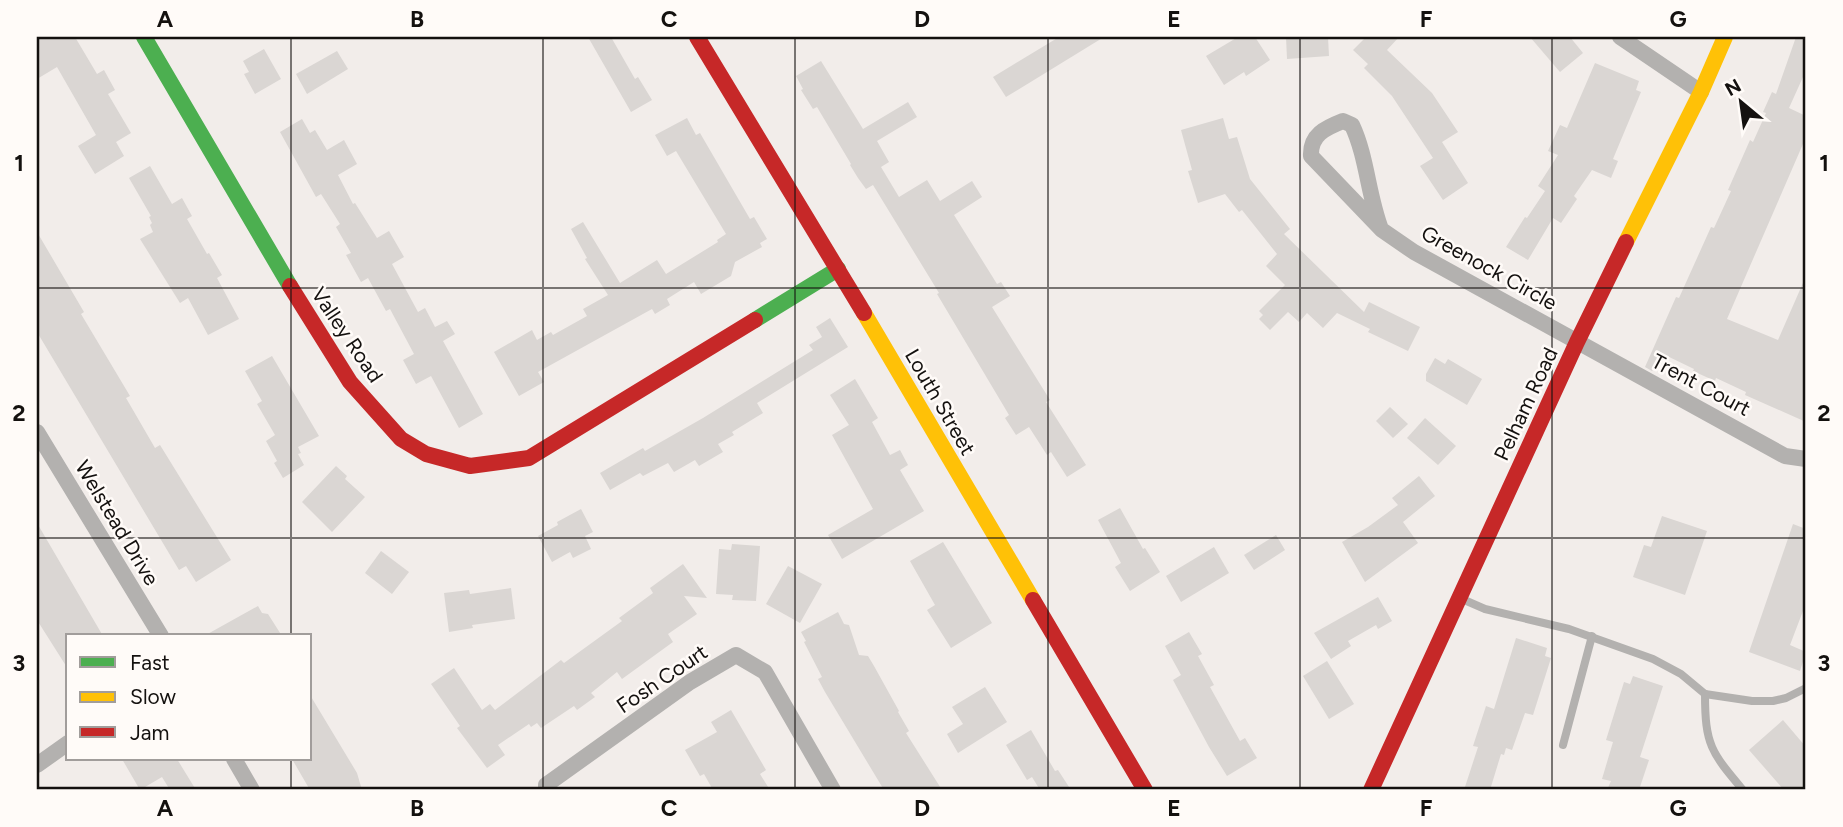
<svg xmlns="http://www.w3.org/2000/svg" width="1843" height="827" font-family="Figtree,sans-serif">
  <rect width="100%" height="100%" fill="#f2edea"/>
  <g fill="#dad6d3">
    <path d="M37,37H75L97,74L104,70L115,90L108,94L131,133L116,142L124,156L95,174L78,146L96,135L57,67L37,79Z"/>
    <path d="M588,37H611L635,79L638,77L652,100L631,112Z"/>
    <path d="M1059,37H1104L1006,97L993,77Z"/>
    <path d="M1238,37H1255L1270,60L1246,76L1244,72L1224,85L1206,56Z"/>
    <path d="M1286,37H1328L1329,56L1287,59Z"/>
    <path d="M1366,37H1399L1387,50L1432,93L1458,132L1442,142L1468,183L1443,200L1420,166L1433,158L1392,96L1364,68L1368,64L1353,50Z"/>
    <path d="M1530,37H1570L1583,53L1560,72Z"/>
    <path d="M1796,37H1806V79L1803,77L1789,108L1806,116V137L1727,319L1778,340L1806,276V422L1745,395L1746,392L1716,378L1715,381L1693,371L1694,369L1665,355L1652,371L1645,367L1676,297L1679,298L1711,227L1714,228L1731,191L1728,190L1750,140L1753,142L1766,113L1763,112L1772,92L1776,94Z"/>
    <path d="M264,49L281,79L255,94L244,74L249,72L243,61Z"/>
    <path d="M337,51L348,69L307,94L296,74Z"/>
    <path d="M821,61L863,129L908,102L917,117L877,141L889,162L881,167L899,197L927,180L940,201L972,181L982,197L954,215L997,284L1001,282L1010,296L992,307L1050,400L1046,402L1086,465L1067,477L1051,452L1047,455L1029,427L1016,435L1005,418L1009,415L937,294L939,293L873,185L866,189L858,178L850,165L851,164L817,107L813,109L801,90L803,89L796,76Z"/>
    <path d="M1595,63L1639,81L1636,90L1641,92L1613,159L1618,161L1611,178L1592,170L1574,196L1577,199L1561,223L1553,218L1528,260L1506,247L1525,217L1527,218L1545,191L1538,186L1558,155L1548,151L1560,125L1567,128Z"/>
    <path d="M687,118L696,135L700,133L750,219L754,217L767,239L760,243L762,247L735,262L731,276L701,294L694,282L667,299L670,305L655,314L652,309L538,372L544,382L519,396L494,352L532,330L537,340L551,332L553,335L587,316L583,309L608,295L585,259L587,258L571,229L583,222L620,283L657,260L666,274L718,242L717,240L726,234L676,151L667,156L655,135Z"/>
    <path d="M1223,118L1229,139L1237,137L1250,179L1290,229L1284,234L1364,312L1369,302L1420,327L1408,351L1368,332L1370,329L1337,313L1323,328L1307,313L1299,322L1288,312L1270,330L1259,319L1263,315L1259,311L1285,285L1266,266L1277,254L1242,210L1239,212L1225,194L1198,203L1188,171L1192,170L1181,130Z"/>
    <path d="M302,119L310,133L315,130L327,150L344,140L357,164L338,175L353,204L355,203L377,238L389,231L404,257L392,264L418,312L425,308L435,327L447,321L455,334L443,341L483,414L459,428L431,376L416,384L403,360L414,354L390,309L386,311L368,278L361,282L346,255L351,253L336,227L340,224L321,194L316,197L280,132Z"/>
    <path d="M150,166L172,204L182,198L192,216L187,219L207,254L209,253L222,275L217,278L239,319L208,335L188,298L180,303L140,239L153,232L150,225L152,223L149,217L151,216L129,178Z"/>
    <path d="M37,232L84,312L81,314L130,396L126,398L155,448L160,445L231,560L196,582L186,566L179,570L37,332Z"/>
    <path d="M830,318L848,347L757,403L763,413L732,432L734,435L718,444L723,452L699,466L695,460L674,472L668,463L643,476L640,473L610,490L600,473L643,448L645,451L703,418L813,350L809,345L822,337L816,327Z"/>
    <path d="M272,356L319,436L298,447L301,453L298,454L304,465L283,478L274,463L277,461L266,441L275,435L257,404L262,401L245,371Z"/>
    <path d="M1435,358L1445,364L1448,359L1482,379L1467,405L1426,381V374Z"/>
    <path d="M855,379L878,418L872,422L890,455L900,450L908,465L900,470L924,511L842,559L828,535L873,509L832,435L849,425L830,395Z"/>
    <path d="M1390,407L1408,424L1393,438L1376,421Z"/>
    <path d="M1425,418L1456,446L1438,465L1407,438Z"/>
    <path d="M336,466L347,476L345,479L365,497L332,532L302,502Z"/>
    <path d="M1419,476L1435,496L1403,522L1418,543L1365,582L1342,542L1368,527L1398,505L1392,498Z"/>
    <path d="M1120,508L1143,549L1145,548L1160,572L1130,591L1115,567L1121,563L1098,520Z"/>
    <path d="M581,509L593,532L585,536L591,549L573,558L570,552L552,562L538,536L558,525L557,522Z"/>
    <path d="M1662,516L1707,531L1685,595L1633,577L1644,545L1651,547Z"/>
    <path d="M37,523L103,636H68V669L37,620Z"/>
    <path d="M1793,524L1806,529V603L1790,645L1806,652L1800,671L1749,652Z"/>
    <path d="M1276,535L1285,550L1254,570L1244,555Z"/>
    <path d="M943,542L992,623L951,648L927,610L935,605L910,561Z"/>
    <path d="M732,544L760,546L756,601L732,600L733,595L716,594L719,549L731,550Z"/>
    <path d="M1214,547L1229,573L1181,602L1166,576Z"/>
    <path d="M381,551L409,572L392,594L365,573Z"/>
    <path d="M683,564L707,598L684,596L697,614L668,634L673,642L622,679L617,672L591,693L595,697L577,710L574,706L541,728L537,723L531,727L529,724L498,745L505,755L487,768L457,728L460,726L431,684L454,668L482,710L490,704L495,710L561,660L564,663L622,621L619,618L653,593L650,588Z"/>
    <path d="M788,566L822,584L800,623L766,604Z"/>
    <path d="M511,588L515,619L472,625L473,628L449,632L444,593L469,590L470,594Z"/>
    <path d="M1378,597L1392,621L1378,629L1376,625L1348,641L1351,646L1331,659L1314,633Z"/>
    <path d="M258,606L262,613L268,614L282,636H204Z"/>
    <path d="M838,612L844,624L849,625L859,655L868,656L874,666L899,711L898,712L909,731L906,733L942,790H884L825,692L818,679L822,677L804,642L806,641L801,632Z"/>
    <path d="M1189,632L1202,654L1198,656L1214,685L1210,687L1240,741L1245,738L1257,758L1227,776L1209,747L1173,680L1181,675L1165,646Z"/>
    <path d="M1516,638L1547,648L1545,656L1551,658L1533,715L1525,713L1512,750L1506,748L1504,755L1501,754L1490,790H1464L1478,747L1473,746L1486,706L1494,709Z"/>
    <path d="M1327,661L1354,704L1329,719L1303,676Z"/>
    <path d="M1633,676L1663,686L1640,757L1649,760L1639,790H1607L1611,781L1602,779L1613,742L1606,740L1624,682L1630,684Z"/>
    <path d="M985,687L1007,722L958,753L947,734L963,724L952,707Z"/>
    <path d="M310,695L357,773L362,790H310L292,759H310Z"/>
    <path d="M731,710L766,770L760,774L770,790H713L704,774L700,776L685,750L717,732L711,722Z"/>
    <path d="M1783,720L1806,747V790H1784L1749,750Z"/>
    <path d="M1031,730L1055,771L1058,770L1071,790H1040L1032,777L1027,780L1006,745Z"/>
    <path d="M122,759H177L196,790H170L162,777L140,790Z"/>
  </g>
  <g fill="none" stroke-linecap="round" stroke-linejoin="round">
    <g stroke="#b3b1af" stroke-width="8">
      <path d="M1462,599L1485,609L1569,629L1653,659L1681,674L1705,694L1752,701H1773L1786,698L1806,688"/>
      <path d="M1705,694C1705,745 1711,752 1743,790"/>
      <path d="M1563,745L1592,636"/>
    </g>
    <g stroke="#b3b1af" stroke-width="16">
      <path d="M1620,37L1701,92"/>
      <path d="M1381,229C1368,195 1367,157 1352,125L1343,121C1325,128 1310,135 1311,156L1382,230L1414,252L1785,456L1806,459"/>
      <path d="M37,432L161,636"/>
      <path d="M234,759L252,790"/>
      <path d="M37,765L68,743"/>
      <path d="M546,790V785L690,682L736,655L765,672L833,790"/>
    </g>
    <g stroke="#4caf50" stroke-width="16">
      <path d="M144,37L290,286"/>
      <path d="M755,320L838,269"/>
    </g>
    <g stroke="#ffc107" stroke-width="16">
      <path d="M1626,242L1701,92L1725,37"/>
      <path d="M864,313L1033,600"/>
    </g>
    <g stroke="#c62828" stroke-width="16">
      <path d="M697,37L864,313"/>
      <path d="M290,286L350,382L401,439L426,454L470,466L529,458L755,320"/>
      <path d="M1033,600L1145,790"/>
      <path d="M1371,790L1577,342L1626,242"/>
    </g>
  </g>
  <path fill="none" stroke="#14110f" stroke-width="2" stroke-opacity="0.55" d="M291,37V636M543,37V790M795,37V790M1048,37V790M1300,37V790M1552,37V790M37,288H1806M37,538H1806M291,759V790"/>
  <g text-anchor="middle" stroke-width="5" stroke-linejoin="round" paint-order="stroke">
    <g font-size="21" fill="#14110f" stroke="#fffbf8">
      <text transform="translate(1489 268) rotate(29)" y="7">Greenock Circle</text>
      <text transform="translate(347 335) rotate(56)" y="7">Valley Road</text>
      <text transform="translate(1701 385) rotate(28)" y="7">Trent Court</text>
      <text transform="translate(940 402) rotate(60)" y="7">Louth Street</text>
      <text transform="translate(1526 404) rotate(-65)" y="7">Pelham Road</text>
      <text transform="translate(117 523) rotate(59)" y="7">Welstead Drive</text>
      <text transform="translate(662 679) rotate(-34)" y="7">Fosh Court</text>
    </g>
  </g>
  <rect width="1843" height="827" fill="none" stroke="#fffbf8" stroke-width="77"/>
  <rect x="66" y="634" width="245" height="126" fill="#fffbf8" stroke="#a19d9b" stroke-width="2"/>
  <rect x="80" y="657" width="35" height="10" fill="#4caf50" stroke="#a19d9b" stroke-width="2"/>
  <text x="130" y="670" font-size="21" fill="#14110f">Fast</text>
  <rect x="80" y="692" width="35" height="10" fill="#ffc107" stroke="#a19d9b" stroke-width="2"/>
  <text x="130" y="704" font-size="21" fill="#14110f">Slow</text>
  <rect x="80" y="727" width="35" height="10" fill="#c62828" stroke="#a19d9b" stroke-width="2"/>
  <text x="130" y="740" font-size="21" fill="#14110f">Jam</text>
  <g transform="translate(1741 102) rotate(331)" stroke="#fffbf8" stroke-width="5" paint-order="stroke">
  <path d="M0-5L12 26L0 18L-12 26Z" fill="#14110f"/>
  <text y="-10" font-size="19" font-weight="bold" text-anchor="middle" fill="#14110f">N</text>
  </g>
  <rect x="38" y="38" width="1766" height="750" fill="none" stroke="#14110f" stroke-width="2.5"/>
  <g font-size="23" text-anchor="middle" font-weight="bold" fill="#14110f">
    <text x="165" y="27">A</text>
    <text x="417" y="27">B</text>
    <text x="669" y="27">C</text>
    <text x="922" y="27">D</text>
    <text x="1174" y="27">E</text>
    <text x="1426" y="27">F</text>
    <text x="1678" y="27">G</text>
    <text x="19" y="171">1</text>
    <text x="1824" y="171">1</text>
    <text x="19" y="421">2</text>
    <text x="1824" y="421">2</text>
    <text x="19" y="671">3</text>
    <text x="1824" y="671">3</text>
    <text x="165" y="816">A</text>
    <text x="417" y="816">B</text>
    <text x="669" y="816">C</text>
    <text x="922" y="816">D</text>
    <text x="1174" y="816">E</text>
    <text x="1426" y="816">F</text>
    <text x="1678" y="816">G</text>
  </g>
</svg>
